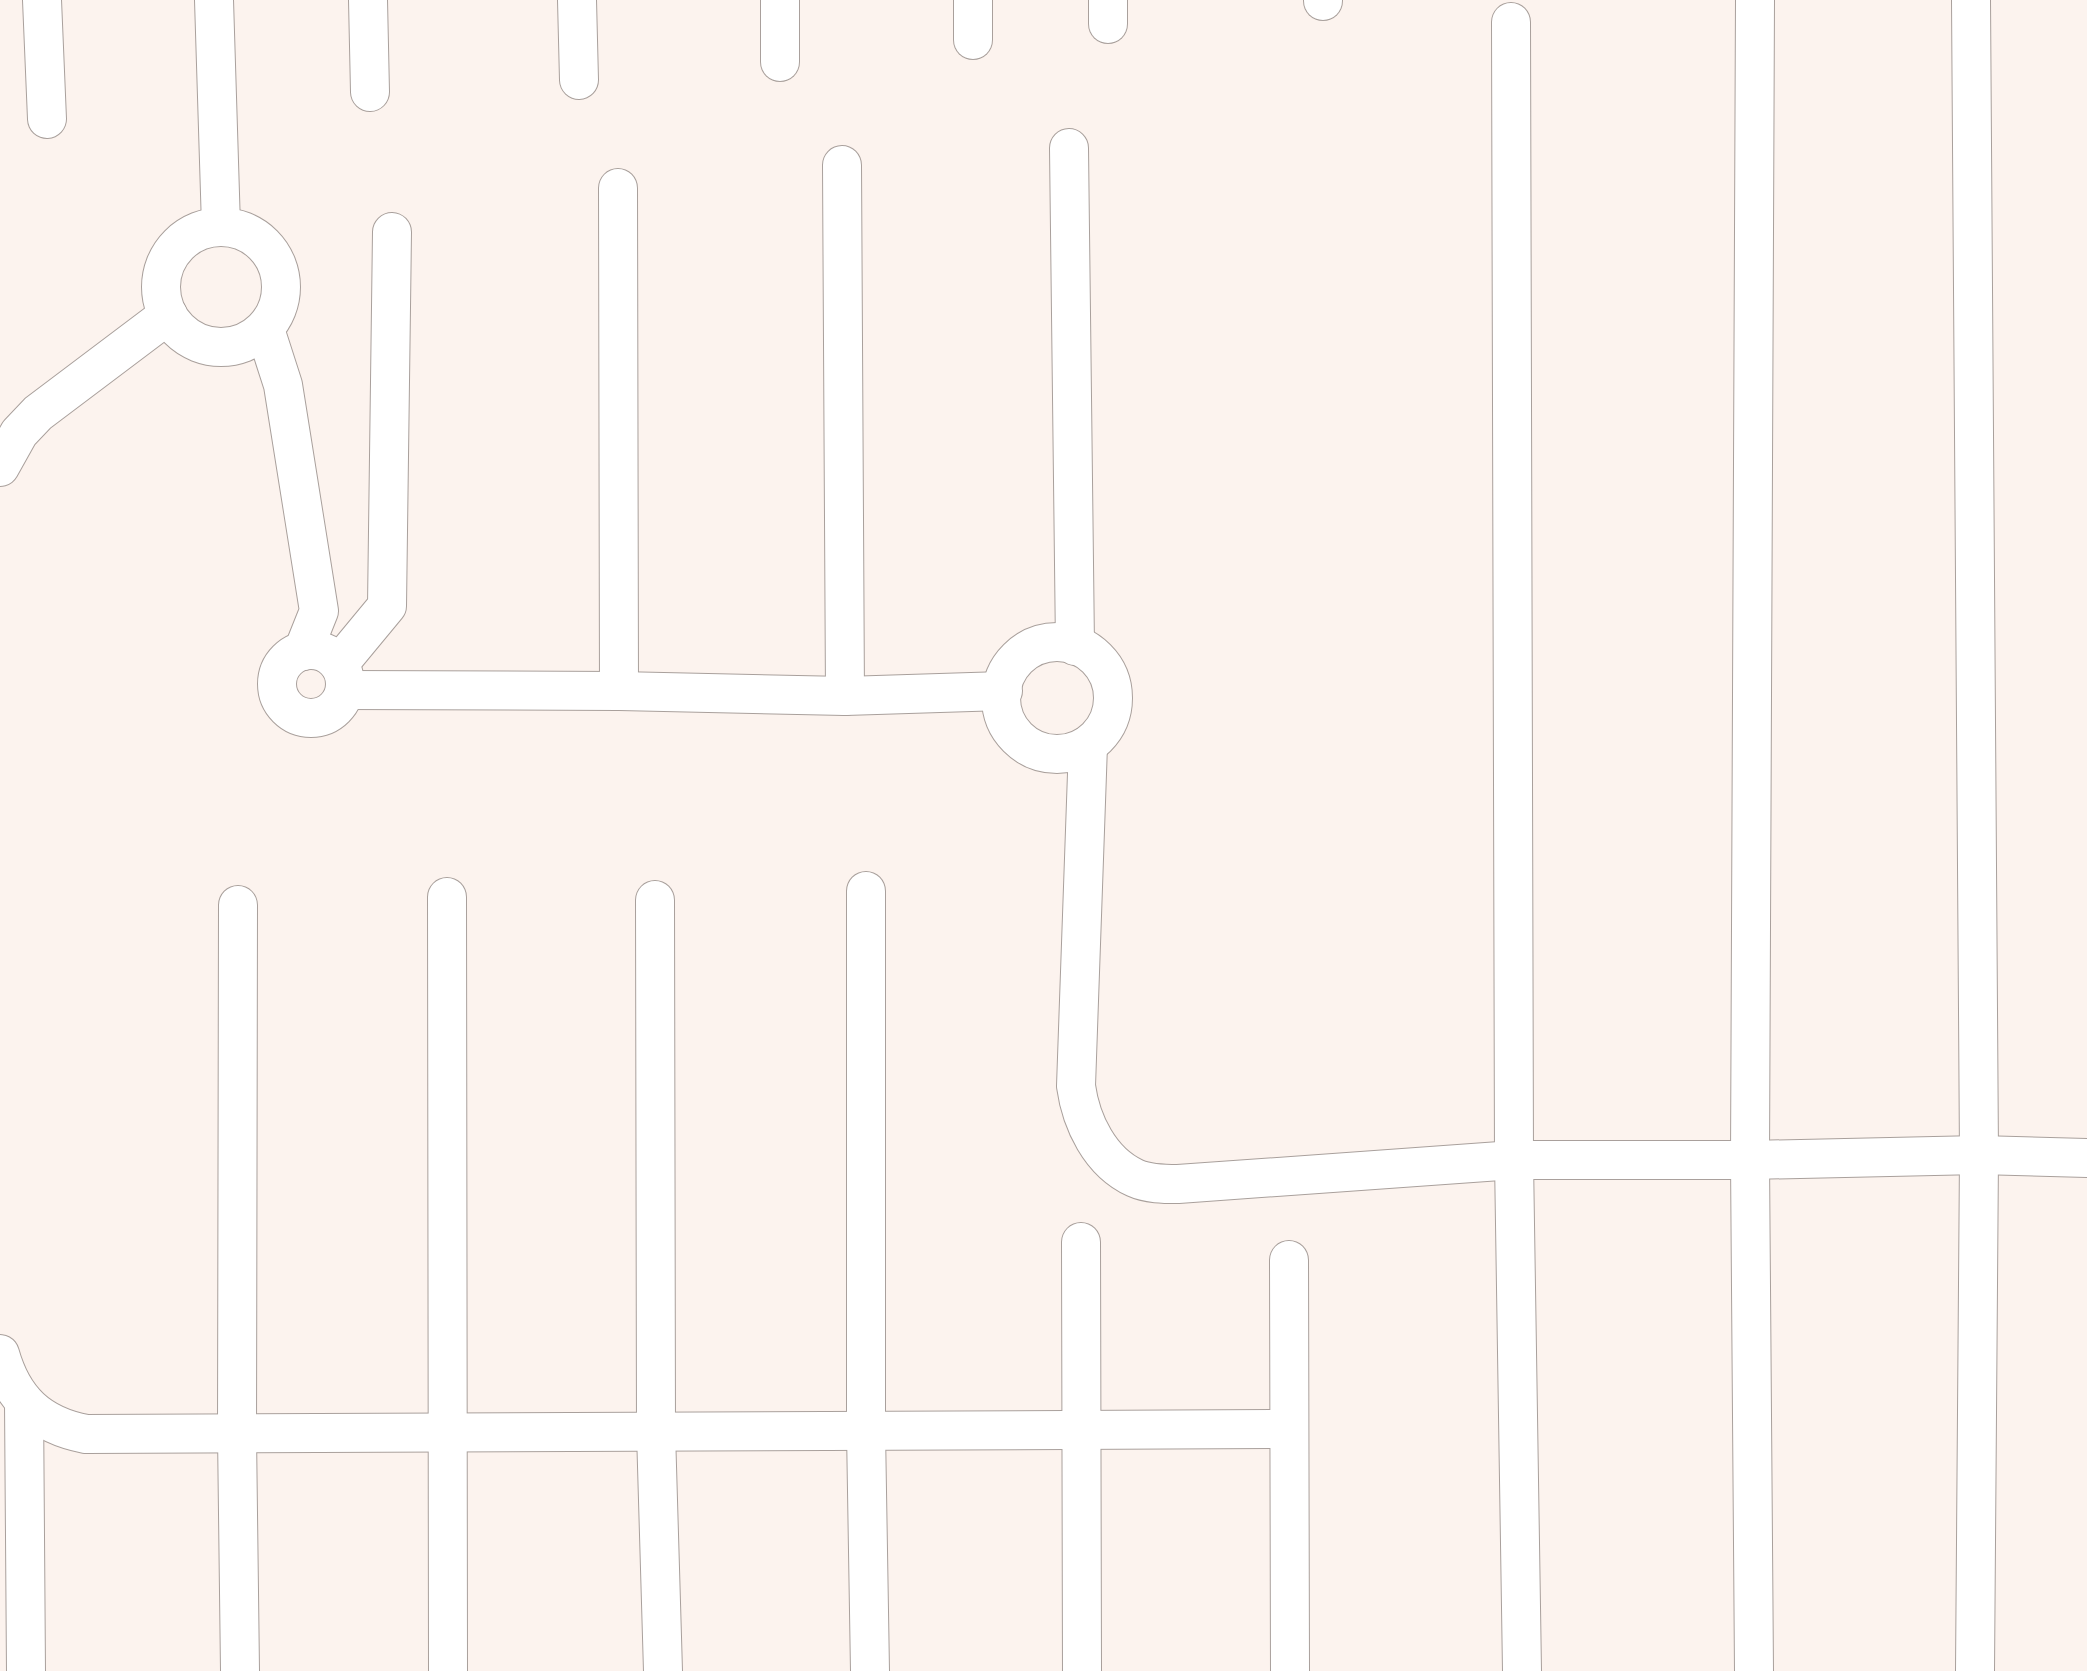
<svg xmlns="http://www.w3.org/2000/svg" width="2087" height="1671" font-family="'DejaVu Sans',sans-serif">
  <rect width="100%" height="100%" fill="#fcf3ee"/>
  <g fill="none" stroke-linecap="round" stroke-linejoin="round">
    <g stroke="#a9a09c" stroke-width="40">
      <g id="minor">
        <path d="M42,0L47,119"/>
        <path d="M214,0L221,226"/>
        <path d="M368,0L370,92"/>
        <path d="M577,0L579,80"/>
        <path d="M780,0V62"/>
        <path d="M1971,0L1979,1155L1975,1671"/>
        <path d="M1323,1V0"/>
        <path d="M1511,22L1514,1160L1522,1671"/>
        <path d="M1108,24V0"/>
        <path d="M973,40V0"/>
        <path d="M1069,148L1075,646"/>
        <path d="M842,165L845,696"/>
        <path d="M618,188L619,691"/>
        <circle cx="221" cy="287" r="60"/>
        <path d="M265,329L283,385L319,611L303,651"/>
        <path d="M0,467L19,433L38,413L168,315"/>
        <circle cx="1057" cy="698" r="56"/>
        <circle cx="311" cy="684" r="34"/>
        <path d="M339,664L387,606L392,232"/>
        <path d="M345,690L619,691L845,696L1003,691"/>
        <path d="M1088,745L1076,1086C1081,1122 1100,1162 1135,1178C1148,1184 1164,1184 1178,1184L1514,1160H1750L1979,1155L2087,1158"/>
        <path d="M866,891V1431L870,1671"/>
        <path d="M447,897L448,1671"/>
        <path d="M655,900L656,1432L663,1671"/>
        <path d="M238,905L237,1434L240,1671"/>
        <path d="M1081,1242L1082,1671"/>
        <path d="M1289,1260L1290,1671"/>
        <path d="M0,1354C13,1400 39,1425 86,1434L1289,1429"/>
        <path d="M24,1402L26,1671"/>
        <path d="M1754,1671L1750,1160L1755,0"/>
      </g>
    </g>
    <use href="#minor" stroke="#fff" stroke-width="38"/>
  </g>
</svg>
